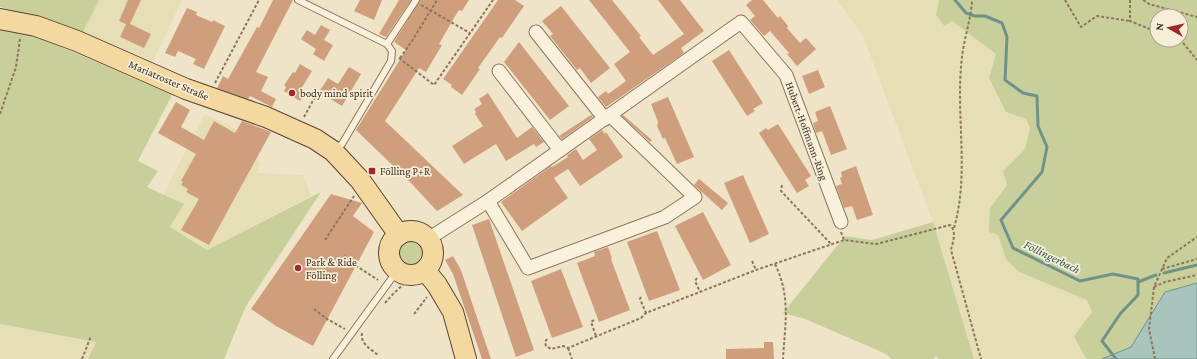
<svg xmlns="http://www.w3.org/2000/svg" width="1197" height="359" font-family="'Crimson Pro',serif">
  <rect width="100%" height="100%" fill="#f0e4c8"/>
  <g fill="#e6deb5">
    <path d="M99,0H182L153,61L83,32Z"/>
    <path d="M837,0H938L939,2L936,15L943,26L952,21L996,54L989,78L1006,112L1026,119L1030,128L1025,149L1003,171L1007,184L990,208L1006,259L1019,272L1087,300L1092,312L1085,357L1087,359H974L933,222L863,36Z"/>
    <path d="M205,114L237,130L235,148L260,162L257,173L303,175L311,196L207,250L170,227L184,204L163,194Z"/>
    <path d="M0,324L96,342L88,359H0Z"/>
  </g>
  <g fill="#c9cf9b" fill-rule="evenodd">
    <path d="M0,0H99L83,32L50,21L0,7Z"/>
    <path d="M938,0H1197V359H1087L1085,357L1074,336L1092,312L1087,300L1019,272L1006,259L998,235L989,232L990,208L1007,185L1003,171L1025,149L1030,128L1026,119L1006,112L989,78L996,54L952,21L944,26L936,15L939,2ZM1157,16H1181V40H1157Z"/>
    <path d="M0,28L15,30L43,39L172,95L138,161L158,171L147,187L184,204L170,227L207,250L321,192L246,306L224,359H88L96,342L0,324Z"/>
    <path d="M933,222L974,359H939L936,356L933,359H892L884,353L805,319L783,313L845,236L872,240Z"/>
    <path d="M407,237L417,238L427,256C417,288 378,257 399,241C401,239 405,238 407,237Z"/>
  </g>
  <path fill="#a9c4bc" stroke="#6f938a" d="M1197,283V359H1102L1131,347L1165,292Z"/>
  <g fill="none" stroke-linecap="round" stroke-linejoin="round">
    <g stroke="#6f938a" stroke-width="3">
      <path d="M955,0L966,13L975,16H985L1002,23L1007,37L1005,80L1023,93L1037,96L1038,126L1047,147L1042,172L1001,220L1013,248L1080,281L1113,274L1138,279V295L1120,314L1102,341L1116,359"/>
      <path d="M1164,273L1197,265"/>
      <path d="M1138,282L1156,275"/>
    </g>
  </g>
  <g fill="#cf9f7d">
    <path d="M128,0H141L130,24L151,34L144,48L120,37L126,24L119,21Z"/>
    <path d="M273,0H293L256,72L268,77L261,91L276,99L272,107L250,96L248,99L217,88L223,76L228,79L257,27L259,28Z"/>
    <path d="M360,0H382L374,20L354,11Z"/>
    <path d="M399,0H411L386,37L379,34Z"/>
    <path d="M420,0H469L462,11L459,10L454,18L439,44L442,45L426,72L419,68L385,121L463,195L437,211L411,183L356,130L406,50L394,42Z"/>
    <path d="M498,0H515L524,6L502,38L500,37L478,68L480,69L462,95L451,87L452,85L443,79Z"/>
    <path d="M589,0H612L641,36L639,37L653,55L684,34L658,0H680L704,31L681,48L684,53L606,107L598,97L606,91L608,94L626,81L614,64L630,52Z"/>
    <path d="M752,0H763L778,18L780,16L788,26L787,28L800,43L806,38L816,49L797,66L787,54L789,53L770,31L764,36L750,20L755,16L746,5Z"/>
    <path d="M561,6L610,68L591,83L580,68L577,70L550,36L553,34L542,21Z"/>
    <path d="M187,8L197,12L196,15L212,22L213,20L225,26L204,69L193,64L196,59L178,51L175,57L165,53Z"/>
    <path d="M321,25L330,30L324,40L333,45L324,61L313,54L316,49L301,39L307,30L315,35Z"/>
    <path d="M519,42L569,106L550,120L504,62Z"/>
    <path d="M729,50L763,103L753,109L755,111L747,116L712,61Z"/>
    <path d="M300,64L312,71L301,89L306,92L300,101L284,91L286,87L284,85L293,72L295,73Z"/>
    <path d="M349,67L361,74L342,106L319,92L328,78L338,84Z"/>
    <path d="M818,70L825,87L809,94L802,76Z"/>
    <path d="M488,93L517,138L532,127L544,142L536,147L534,144L506,161L496,144L464,164L452,146L483,126L475,114L476,112L474,109L482,104L479,99Z"/>
    <path d="M668,97L694,157L677,164L665,138L663,139L657,126L658,122L651,104Z"/>
    <path d="M176,102L190,110L181,127L204,140L214,121L235,133L242,121L271,132L209,245L181,230L199,199L186,192L188,189L181,185L183,182L181,181L196,154L158,133Z"/>
    <path d="M830,106L847,149L831,155L822,131L816,133L813,123L818,121L815,112Z"/>
    <path d="M591,115L593,117L562,139L559,136Z"/>
    <path d="M623,115L652,140L650,142L622,116Z"/>
    <path d="M778,124L811,176L805,180L809,186L797,193L759,133L766,128L768,130Z"/>
    <path d="M602,130L605,134L606,132L623,157L580,186L568,169L554,178L568,198L522,231L501,202L551,166L552,167L568,157L567,155L576,149L583,160L597,150L589,139Z"/>
    <path d="M856,166L873,215L857,220L852,206L844,208L836,186L842,184L840,178L842,177L841,172Z"/>
    <path d="M743,175L769,234L750,243L724,183Z"/>
    <path d="M699,179L728,203L722,210L694,185Z"/>
    <path d="M331,194L362,203L353,216L374,232L313,346L276,326L251,309Z"/>
    <path d="M703,212L731,265L703,280L675,226Z"/>
    <path d="M489,219L534,350L516,357L472,225Z"/>
    <path d="M657,231L680,290L649,301L627,242Z"/>
    <path d="M608,247L612,258L611,259L630,310L599,322L577,263L595,256L594,252Z"/>
    <path d="M453,256L461,270L491,359H482L453,274L445,260Z"/>
    <path d="M561,269L583,327L552,338L531,281Z"/>
    <path d="M764,342H773L774,359H726V349L764,348Z"/>
  </g>
  <g fill="none" stroke-linecap="round" stroke-linejoin="round">
    <g stroke="#8d765c" stroke-width="8">
      <g id="service">
        <path d="M298,0L387,44L392,51L391,61L342,144L334,150"/>
        <path d="M387,44L416,0"/>
        <path d="M333,359L397,271"/>
      </g>
    </g>
    <g stroke="#8d765c" stroke-width="15">
      <g id="minor">
        <path d="M536,32L605,119"/>
        <path d="M499,71L560,150"/>
        <path d="M488,201L528,268L665,217L695,197L610,115"/>
        <path d="M428,239L488,201L741,22L786,75L841,222"/>
      </g>
    </g>
    <g stroke="#5b4430" stroke-width="22">
      <g id="primary">
        <path d="M0,19L36,26L77,41L186,89L266,117L315,139L333,151L360,180L399,235"/>
        <circle cx="411" cy="253" r="22"/>
        <path d="M425,270L437,285L453,312L466,359"/>
      </g>
    </g>
    <g stroke="#8d765c" stroke-width="2" stroke-dasharray="3 2" stroke-linecap="butt">
      <path d="M1065,0L1081,27L1097,16L1130,21"/>
      <path d="M1130,0V21L1157,32"/>
      <path d="M1143,0L1149,4L1197,17"/>
      <path d="M421,5L470,33"/>
      <path d="M1179,40L1184,44L1197,60"/>
      <path d="M399,58L434,85L493,0"/>
      <path d="M400,58L412,41L437,0"/>
      <path d="M215,83L259,0"/>
      <path d="M0,114L16,67L20,39"/>
      <path d="M304,117L315,97"/>
      <path d="M782,185L781,191L832,245"/>
      <path d="M954,228C970,172 955,114 962,57C964,38 971,20 972,0"/>
      <path d="M841,232L844,240"/>
      <path d="M325,240L354,196"/>
      <path d="M344,256L358,267L378,280"/>
      <path d="M752,261L756,270"/>
      <path d="M775,264C791,297 785,324 783,359"/>
      <path d="M1162,269L1197,259"/>
      <path d="M697,278L695,281L700,292"/>
      <path d="M1154,287L1165,282L1197,275"/>
      <path d="M641,297L640,299L646,313"/>
      <path d="M385,303L394,293L405,283L416,284"/>
      <path d="M314,309L327,319L345,329"/>
      <path d="M414,314L427,297"/>
      <path d="M594,320L591,322L596,336"/>
      <path d="M362,333C360,344 371,349 378,355"/>
      <path d="M547,339L545,342L546,346L551,349L563,346L568,348L641,318L646,313L756,270L844,240L876,244L950,225C957,232 953,241 951,250L981,359"/>
      <path d="M568,348L572,359"/>
      <path d="M82,359L91,336"/>
      <path d="M1155,359L1149,329L1154,287L1167,258L1197,237"/>
    </g>
    <use href="#service" stroke="#faf1dc" stroke-width="6"/>
    <use href="#minor" stroke="#faf1dc" stroke-width="13"/>
    <use href="#primary" stroke="#f3d9a0" stroke-width="20"/>
  </g>
  <g fill="#9e2a2b" stroke="#f7eed8" stroke-width="1.5">
    <circle cx="292" cy="93" r="4"/>
    <rect x="368" y="167" width="8" height="8" rx="2"/>
    <circle cx="298" cy="268" r="4"/>
  </g>
  <g text-anchor="middle" stroke-width="3.5" stroke-linejoin="round" paint-order="stroke">
    <g font-size="11" fill="#3d2e20" stroke="#f7eed8">
      <text transform="translate(169 80) rotate(23)" y="4">Mariatroster Straße</text>
      <text transform="translate(807 131) rotate(70)" y="4">Hubert-Hoffmann-Ring</text>
    </g>
    <g font-size="11" fill="#3d2e20" stroke="#f7eed8" text-anchor="start">
      <text x="300" y="97">body mind spirit</text>
      <text x="380" y="175">Fölling P+R</text>
      <text x="306" y="266">Park &amp; Ride<tspan x="306" dy="13">Fölling</tspan></text>
    </g>
    <g font-size="12" font-style="italic" fill="#2f5d5a" stroke="#f7eed8">
      <text transform="translate(1052 257) rotate(26)" y="4">Föllingerbach</text>
    </g>
  </g>
  <g transform="translate(1169 28) rotate(278)"><circle r="19" fill="#f7eed8" stroke="#ada18e"/>
  <path d="M0-3L7 15L0 10L-7 15Z" fill="#9e2a2b"/>
  <text y="-6" font-size="11" font-weight="bold" text-anchor="middle" fill="#3d2e20">N</text>
  </g>
</svg>
